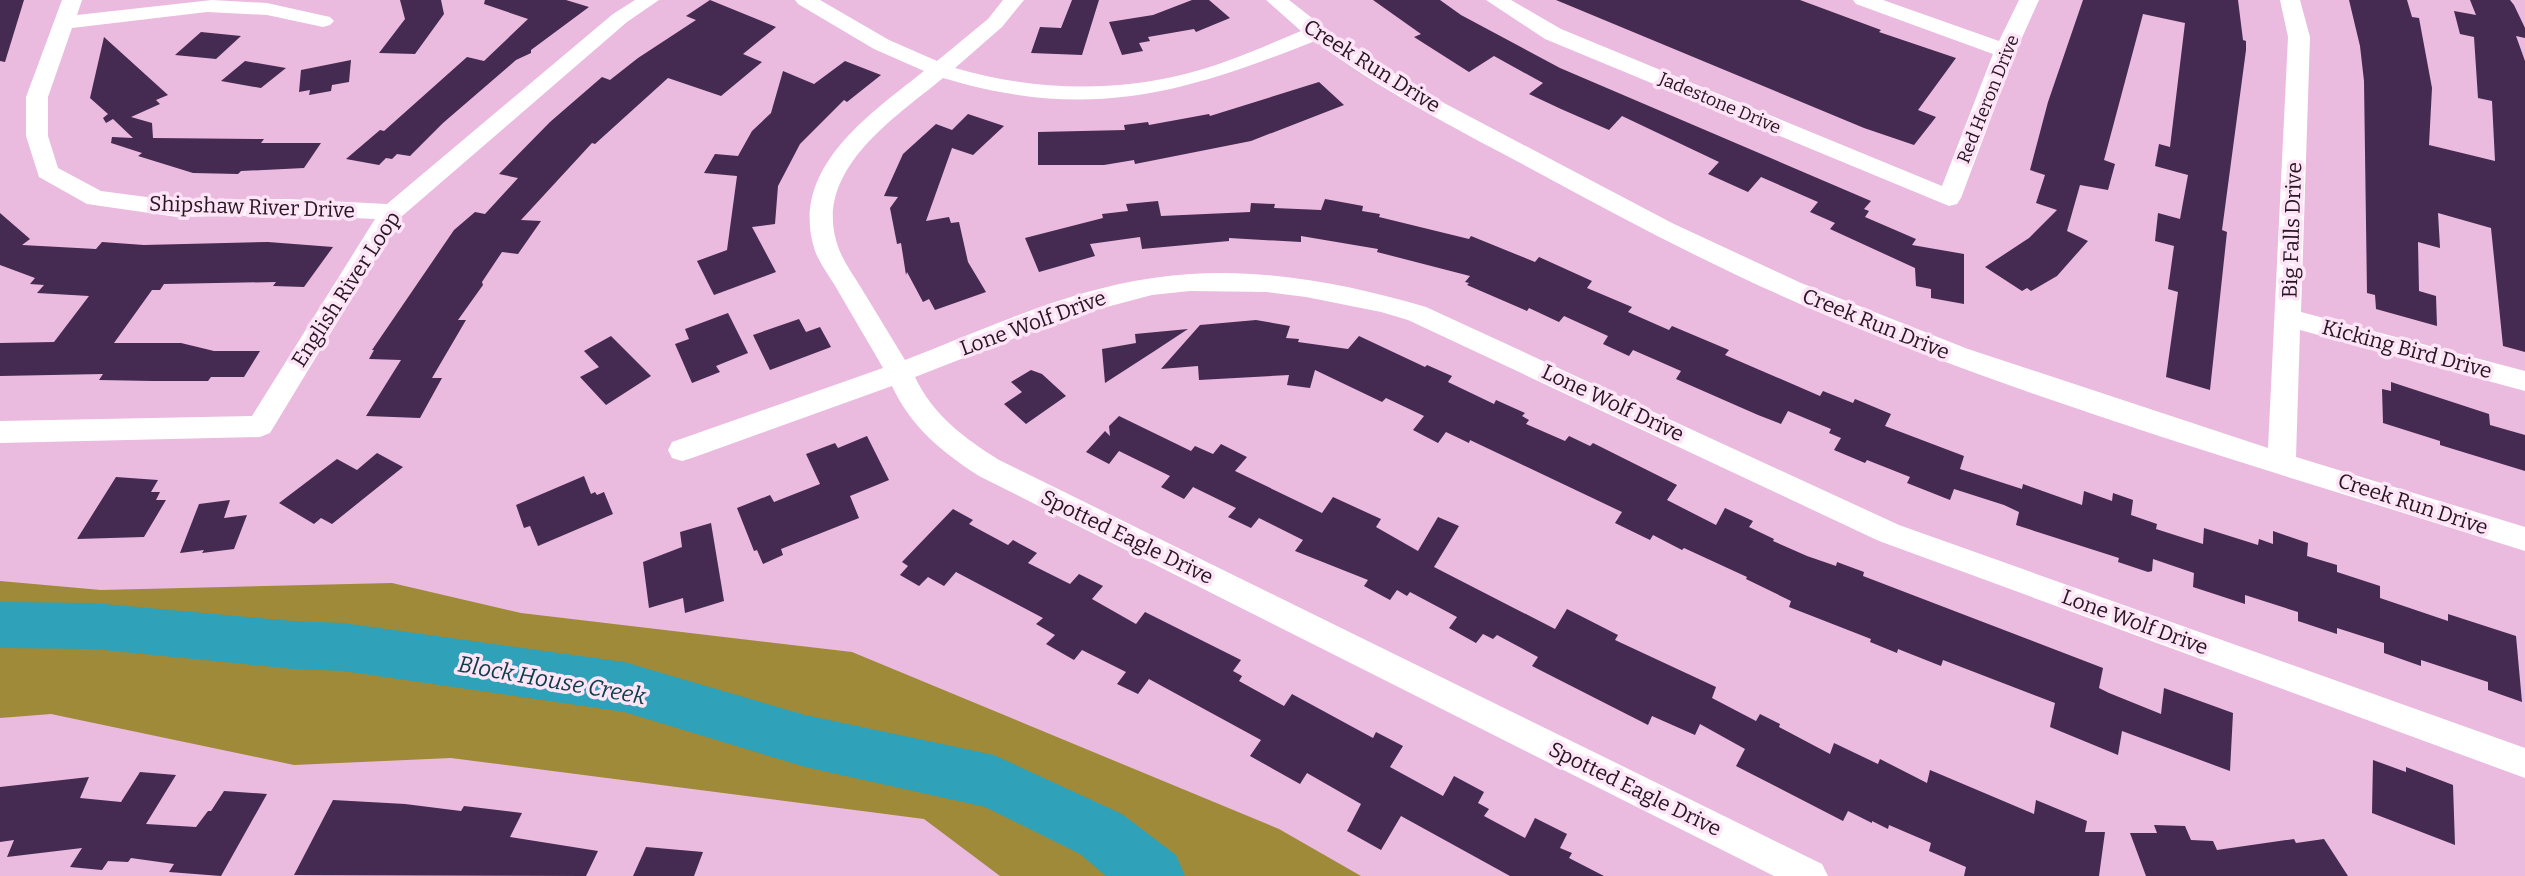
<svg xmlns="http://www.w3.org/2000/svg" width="2525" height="876" font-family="Bitter,serif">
  <rect width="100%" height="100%" fill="#ebbadf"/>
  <path fill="#9e8a38" d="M0,581L101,590L392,583L521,613L852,652L1279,829L1361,876H1000L924,819L451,758L294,765L51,714L0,718Z"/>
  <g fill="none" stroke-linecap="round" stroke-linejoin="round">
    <path fill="#2fa1b9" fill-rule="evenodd" d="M0,602L93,603L293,621L343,623L624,662L805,715L994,755L1122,814L1176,855L1185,876H1106L1080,854L985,807L805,767L624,712L343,671L293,669L93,649L0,648Z"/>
  </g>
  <g fill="#452a51">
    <path d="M0,0H24L5,62L0,61Z"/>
    <path d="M400,0H441L444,14L415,54L379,53L405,19Z"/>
    <path d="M485,0H566L589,7L531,50V53L516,60L443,123L410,156L397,154L392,159L386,158L379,165L346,159L380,130L384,131L467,57L484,61L528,19L484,4Z"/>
    <path d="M710,0L776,27L743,54L762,62L721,96L668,78L595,144L592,143L521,220L541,221L518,254L502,252L482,282L483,285L458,320H466L432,378H442L420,418L366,416L401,360L369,359L374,350H372L454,230L475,212L485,214L518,178L499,174L550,122L602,77L610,80L638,58L696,20L686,16Z"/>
    <path d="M1072,0H1099L1082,55L1031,53L1040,27L1061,28Z"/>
    <path d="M1192,0H1209L1230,18L1196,32L1194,29L1148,37L1150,41L1139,43L1143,51L1122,55L1109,22L1153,15Z"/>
    <path d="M1373,0H1440L1461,15L1560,68L1871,201L1864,209L1869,211L1865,217L1916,239L1912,245L1964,254V304L1931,298V289L1916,286L1915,268L1830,229L1835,223L1810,212L1818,202L1761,177L1748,192L1708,174L1719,162L1622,116L1609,130L1561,109L1529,94L1543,83L1494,56L1469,72L1414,37L1421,34Z"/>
    <path d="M1556,0H1800L1881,30L1879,32L1956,58L1918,110L1936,117L1914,145L1864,128Z"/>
    <path d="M2083,0H2238L2243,40L2246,41V50L2222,230L2227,232L2210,390L2166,377L2178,292L2168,289L2174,246L2155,241L2158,213L2180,219L2188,175L2155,166L2159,144L2170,147L2185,23L2143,14L2104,160L2115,164L2108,190L2080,185L2067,231L2088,241L2057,276L2031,291L2027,288L2022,291L1985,267L2029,238L2057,210L2036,203L2045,175L2030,170L2048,102Z"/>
    <path d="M2349,0H2407L2412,17L2419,18L2432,88L2429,145L2495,161L2492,101L2478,98L2474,37L2460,34L2454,11L2476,15L2470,0H2510L2514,5L2525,28V38L2516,36L2525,61V352L2503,346L2491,228L2438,213L2440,248L2418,242L2419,291L2436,296L2437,326L2376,309L2375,295L2367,293L2364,81L2360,46Z"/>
    <path d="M201,32L241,36L216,59L175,55Z"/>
    <path d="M104,37L168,95L156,100L160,104L131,117L152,123L153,138L264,139L261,143H321L304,168L241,171L238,174L193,173L138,156L142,153L111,143L112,137L133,138L113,119L106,123L103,118L108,114L90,98Z"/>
    <path d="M351,60L349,82L332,85L331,91L309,95L310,90L299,92L301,70Z"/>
    <path d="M245,61L286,68L261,88L221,81Z"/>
    <path d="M845,61L881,75L847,102L844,100L800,144L778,186L775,224L752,227L776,272L714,295L697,261L727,250L737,176L704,173L715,154L738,156L752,131L771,113L783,71L814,84Z"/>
    <path d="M1319,82L1344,105L1251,141L1135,164L1134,160L1104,165H1038V132L1125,130L1124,125L1148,122L1149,125L1209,114L1210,116Z"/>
    <path d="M968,114L1004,126L973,155L952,148L926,221L949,217L951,223L959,222L968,262L986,292L935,310L929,299L923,302L907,272L906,275L901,243L897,244L890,208L898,197L884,196L903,154L936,124L952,130Z"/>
    <path d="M1325,199L1363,206L1362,211L1380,214L1379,217L1469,239L1471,236L1535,262L1539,257L1592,281L1587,288L1632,307L1628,312L1669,330L1672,326L1729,350L1725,355L1820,396L1823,391L1853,403L1855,399L1891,414L1885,426L1964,456L1960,469L2022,489L2023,484L2082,505L2084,491L2112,501L2113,493L2133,500L2131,515L2157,524L2156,529L2203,544L2204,528L2258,545L2259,539L2273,544V531L2308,543L2307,556L2337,565V572L2380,586V598L2448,621V614L2516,636L2522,702L2488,690V682L2421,660V666L2384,653V643L2337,628V634L2298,621V612L2245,595V604L2193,587L2194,573L2153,559L2152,571L2148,572L2118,562L2119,558L2016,525L2019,512L2004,505L1954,489L1950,500L1907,483L1910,477L1867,460L1865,463L1834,450L1841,438L1829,433L1831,429L1788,411L1781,424L1758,415L1676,379L1681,371L1633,350L1629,356L1603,344L1608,336L1564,316L1559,322L1529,308L1527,311L1467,285L1469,283L1465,282L1470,276L1377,252L1378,249L1301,236V242L1229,238V241L1142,249L1140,237L1090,244L1095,256L1039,272L1025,238L1103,218L1102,214L1128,211L1126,204L1158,201L1161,216L1250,212L1251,203L1275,204L1274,208L1321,210Z"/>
    <path d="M0,213L30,239L22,245L96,249L102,242L144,245L268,242L333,247L304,287L273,286L276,282L164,284L160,290H152L114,343H181L214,351H260L244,377H211L208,381H153L99,380L103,374L0,376V343L54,342L89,296L37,293L44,285L30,284L35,278L0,265Z"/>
    <path d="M728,313L748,353L716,366L720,372L692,383L675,344L689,339L685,329Z"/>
    <path d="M799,319L806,332L820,327L831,347L770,370L753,335Z"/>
    <path d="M1256,320L1290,326L1286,338L1299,339L1298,342L1348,349L1359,336L1425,367L1427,365L1452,376L1448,382L1494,404L1496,400L1525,413L1522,416L1529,420L1526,424L1565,441L1569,436L1590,446L1593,443L1677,485L1667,500L1716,525L1725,508L1753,521L1749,527L1774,539L1773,541L1807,556L1836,566L1837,562L1864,572L1863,576L2103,668L2099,688L2109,693L2161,714L2164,688L2233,713L2230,771L2122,731L2118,755L2050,727L2055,703L1943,660L1941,666L1898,649L1897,653L1870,642L1871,639L1789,607L1791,601L1746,579L1747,577L1684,548L1682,550L1653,535L1650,540L1615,523L1622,512L1470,440L1469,443L1446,432L1438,443L1413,430L1424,416L1386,398L1382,402L1315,370L1310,388L1287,385L1289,375L1199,380L1198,366L1161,369L1200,325Z"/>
    <path d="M1188,329L1153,352L1105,383L1102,349L1136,343L1135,334Z"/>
    <path d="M611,336L651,376L606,405L580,377L599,367L584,351Z"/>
    <path d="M1031,370L1042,374L1066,396L1026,424L1004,404L1022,392L1011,382Z"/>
    <path d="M2391,382L2489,414L2490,425L2525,435V471L2440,445V441L2383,423L2382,389L2391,391Z"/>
    <path d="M1119,416L1191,451L1195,446L1213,454L1221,444L1247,457L1235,471L1322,513L1333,497L1381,519L1376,527L1418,551L1438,517L1459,526L1434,567L1555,629L1567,609L1618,635L1615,640L1716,687L1712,698L1756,721L1760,714L1780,724L1779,727L1830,754L1834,743L1878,764L1880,759L1927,783L1930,770L2034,814L2036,800L2087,821L2085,832H2105L2099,876H1964L1966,867L1929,851L1931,843L1889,825L1888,829L1872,821V823L1848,811L1843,821L1736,766L1745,749L1700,724L1695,735L1652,716L1648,725L1532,666L1538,657L1497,635L1493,639L1483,634L1476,643L1449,628L1457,617L1410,592L1407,596L1397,590L1390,600L1364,586L1368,580L1295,551L1303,540L1259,518L1251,528L1228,517L1236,508L1193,487L1184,499L1161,487L1170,476L1119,451L1109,464L1086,452L1105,431L1110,436L1109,426Z"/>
    <path d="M867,436L889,480L850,496L859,518L781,549L783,555L763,564L757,550L754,551L737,508L770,495L774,502L820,484L806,454L835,443L838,448Z"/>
    <path d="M377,453L403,467L332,524L321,518L314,524L279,503L337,459L357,470Z"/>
    <path d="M584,476L591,494L595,492L597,495L604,492L613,514L538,546L530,526L524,528L516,505Z"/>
    <path d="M116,477L158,480L151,492H160L156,500H166L144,537L77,539Z"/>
    <path d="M230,500L224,518L247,515L234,549L202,553L204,550L180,553L199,504Z"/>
    <path d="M953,509L973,520L969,524L1008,545L1013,540L1037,553L1028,563L1070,584L1079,574L1103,586L1092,599L1136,624L1145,612L1241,660L1233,671L1242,676L1239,681L1284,706L1292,694L1373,738L1376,732L1403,746L1390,767L1443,796L1454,776L1484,792L1478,803L1489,809L1484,816L1525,838L1535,818L1567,834L1560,848L1572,853L1569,858L1604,876H1510L1401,816L1381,850L1347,831L1361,804L1307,773L1300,784L1250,756L1261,740L1149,679L1138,694L1117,684L1126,672L1082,650L1074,660L1046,644L1055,635L1036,624L1043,618L956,572L944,586L928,577L919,586L900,575L908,566L902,562Z"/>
    <path d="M711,523L724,601L685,613L683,598L649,608L643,562L682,547L680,532Z"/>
    <path d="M2373,760L2406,772V767L2453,785L2455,845L2372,813Z"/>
    <path d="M140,772L176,775L146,824L196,827L208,811H211L224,791L267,794L221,876L169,872L174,864L131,858L128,862L108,861L102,870L70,867L82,848L7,857L14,840L0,842V787L89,777L80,798L121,802Z"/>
    <path d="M333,800L405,804L461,811L464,806L522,813L510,837L598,851L586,876L294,875Z"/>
    <path d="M2154,825L2185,826L2191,840L2213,841L2217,850L2294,839L2296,843L2324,839L2348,876H2146L2130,833H2157Z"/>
    <path d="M646,847L703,852L694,876H633Z"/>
  </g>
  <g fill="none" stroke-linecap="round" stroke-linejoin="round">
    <g fill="#fff" fill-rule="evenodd">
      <path d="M62,0H82L77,15L212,0L267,3L330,17L334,21L330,25L323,27L267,15L207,12L72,28L48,97V136L58,168L101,191L177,201L288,199L387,204L613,14L635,0H659L627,22L401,217L270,433L260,437L0,443V421L252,416L375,219L288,215L177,217L87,204L39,177L26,136V97Z"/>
      <path d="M795,0H820L889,40L937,61L988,19L1003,0H1024L1002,27L955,68C1030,90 1110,93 1185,74C1225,64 1263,47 1301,31L1266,0H1289L1344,43L1444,103L1672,223L1801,283L1968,349L2268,448L2288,37L2280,0H2300L2310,37L2301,312L2525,371V391L2300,330L2296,457L2525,527V551C2292,477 2055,410 1828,316C1728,274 1632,224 1537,172C1461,131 1384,93 1315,41C1179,95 1088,121 943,78C892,120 806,175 841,254C846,265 854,276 860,286C875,311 890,335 905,360C986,329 1067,290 1153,278C1245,264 1338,281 1426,307L1899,525L2525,748V778L1879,541L1408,320L1381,312L1306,297L1267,292L1190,291L1152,295L1069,317L915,377C933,415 964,438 999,460L1822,864L1828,876H1774L979,476C942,452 911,427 892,386L692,458L682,461L672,458L668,450L672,442L883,368C868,342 852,315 837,289C830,277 820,264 815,251C788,169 869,115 924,71L874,49L798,4Z"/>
      <path d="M1486,0H1511L1561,29L1942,186L1993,54L1856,4L1853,0H1883L1999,41L2019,0H2039L2016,51L1961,198L1957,204L1949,206L1545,39Z"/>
    </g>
  </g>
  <g text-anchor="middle" stroke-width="7" stroke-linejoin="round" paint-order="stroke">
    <g font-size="18" fill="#261522" stroke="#fde4f6">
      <text transform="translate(1988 99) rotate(-68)" y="6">Red Heron Drive</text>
      <text transform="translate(1720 103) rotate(23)" y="6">Jadestone Drive</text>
    </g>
    <g font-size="21" fill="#261522" stroke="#fde4f6">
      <text transform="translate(1372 66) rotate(32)" y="7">Creek Run Drive</text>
      <text transform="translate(252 207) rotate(2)" y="7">Shipshaw River Drive</text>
      <text transform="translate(2292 230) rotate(-88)" y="7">Big Falls Drive</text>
      <text transform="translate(346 289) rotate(-57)" y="7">English River Loop</text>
      <text transform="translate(1033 323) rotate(-20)" y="7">Lone Wolf Drive</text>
      <text transform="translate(1876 324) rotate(22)" y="7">Creek Run Drive</text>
      <text transform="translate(2407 349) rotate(15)" y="7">Kicking Bird Drive</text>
      <text transform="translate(1613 403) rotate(25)" y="7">Lone Wolf Drive</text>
      <text transform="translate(2413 504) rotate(18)" y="7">Creek Run Drive</text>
      <text transform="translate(1127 537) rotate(26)" y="7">Spotted Eagle Drive</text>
      <text transform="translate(2135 622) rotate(20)" y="7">Lone Wolf Drive</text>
      <text transform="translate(1635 789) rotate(26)" y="7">Spotted Eagle Drive</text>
    </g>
    <g font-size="23" font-style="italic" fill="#0b3e48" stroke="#fde4f6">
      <text transform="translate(552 680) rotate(10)" y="8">Block House Creek</text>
    </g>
  </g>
</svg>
